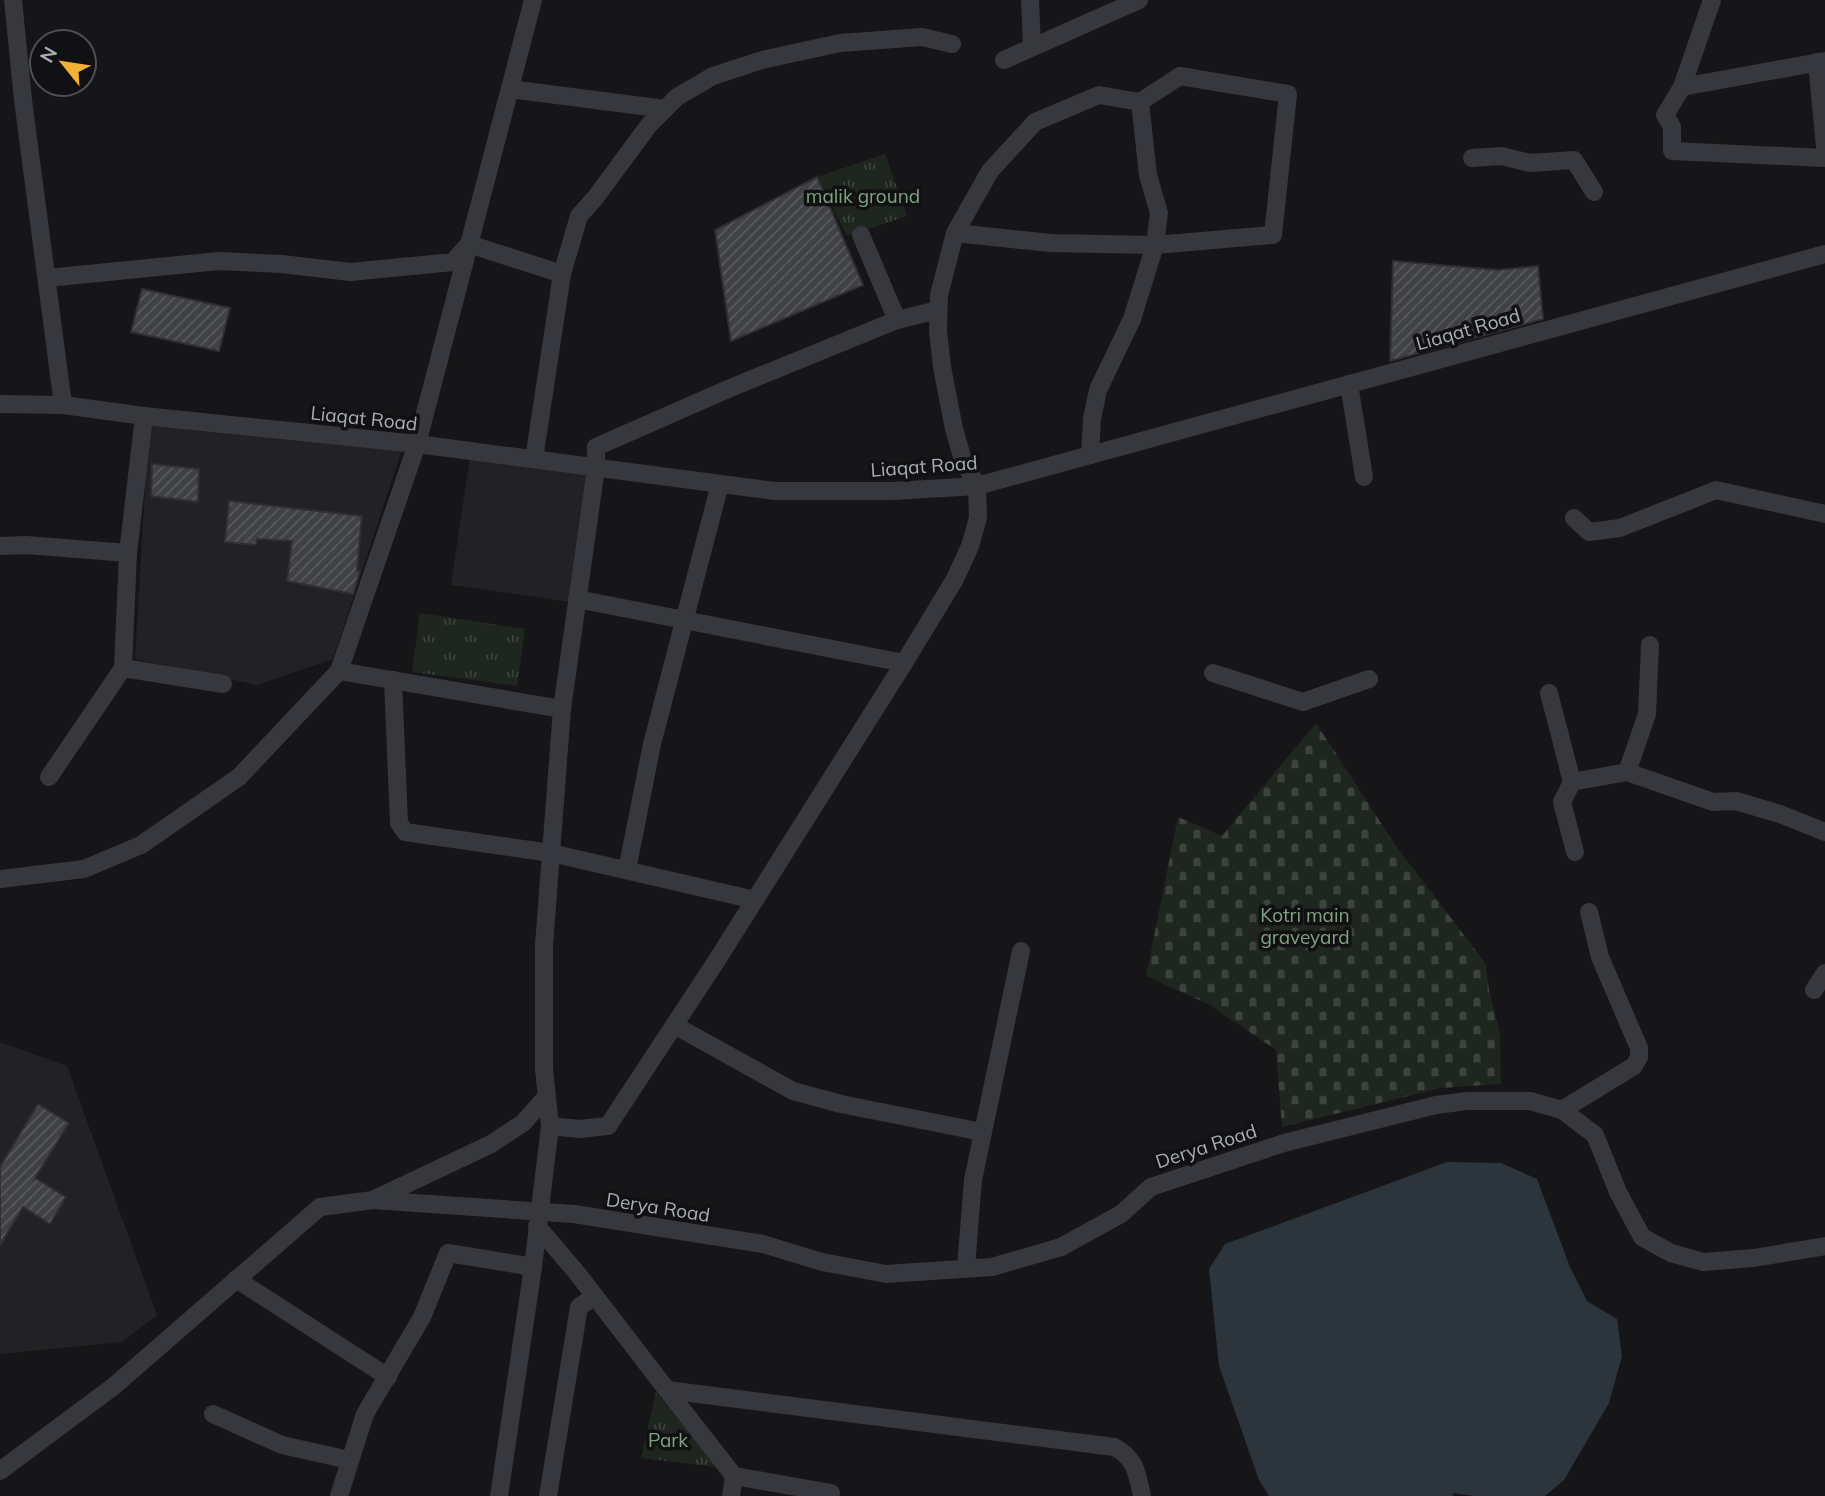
<svg xmlns="http://www.w3.org/2000/svg" width="1825" height="1496" font-family="Mulish,sans-serif">
  <defs>
    <pattern id="cemetery-stones" width="16" height="16" patternUnits="userSpaceOnUse" patternTransform="scale(1.75)"><rect width="16" height="16" fill="#1e261f"/><path d="M2 7V4a2 2 0 0 1 4 0v3zM10 15v-3a2 2 0 0 1 4 0v3z" fill="#3c433d"/></pattern>
    <pattern id="park-tufts" width="24" height="20" patternUnits="userSpaceOnUse" patternTransform="scale(1.75)"><rect width="24" height="20" fill="#1e261f"/><path d="M3 7l-1-3M5 7V3M7 7l1-3M15 17l-1-3M17 17v-4M19 17l1-3" fill="none" stroke="#3c433d"/></pattern>
    <pattern id="building-hatch" width="6" height="6" patternUnits="userSpaceOnUse" patternTransform="scale(1.75)"><rect width="6" height="6" fill="#404145"/><path d="M-1 1l2-2M0 6l6-6M5 7l2-2" fill="none" stroke="#595a5e"/></pattern>
  </defs>
  <rect width="100%" height="100%" fill="#161618"/>
  <g fill="#222225">
    <path d="M149,421L402,450L333,659L257,685L135,659Z"/>
    <path d="M470,456L590,471L571,602L451,585Z"/>
    <path d="M0,1042L67,1066L157,1315L122,1342L0,1354Z"/>
  </g>
  <path fill="url(#cemetery-stones)" d="M1316,723L1396,846L1486,964L1489,990L1500,1034L1501,1084L1441,1088L1282,1127L1276,1050L1208,1004L1146,976L1178,817L1222,836Z"/>
  <g fill="url(#park-tufts)">
    <path d="M885,154L907,216L847,236L817,177Z"/>
    <path d="M420,613L525,629L517,686L412,672Z"/>
    <path d="M656,1392L717,1467L641,1458Z"/>
  </g>
  <path fill="#2c353c" d="M1447,1162L1501,1163L1537,1179L1570,1267L1587,1301L1617,1319L1622,1356L1609,1403L1564,1480L1545,1496H1474L1453,1493V1496H1269L1259,1480L1219,1366L1209,1269L1225,1244Z"/>
  <g fill="url(#building-hatch)" stroke="#303034" stroke-width="2">
    <path d="M817,177L863,285L731,341L715,230Z"/>
    <path d="M1393,261L1498,270L1538,266L1543,319L1390,361Z"/>
    <path d="M142,289L230,308L219,351L131,332Z"/>
    <path d="M152,464L199,469L198,502L151,496Z"/>
    <path d="M229,501L362,516L357,570L360,571L353,594L287,581L292,541L257,539L256,545L225,542Z"/>
    <path d="M38,1104L69,1123L35,1178L66,1197L50,1224L23,1207L0,1245V1167Z"/>
  </g>
  <g fill="none" stroke-linecap="round" stroke-linejoin="round">
    <g stroke="#37383d" stroke-width="18">
      <path d="M13,0L23,100L63,405"/>
      <path d="M1030,0L1032,47"/>
      <path d="M1712,0L1682,87L1665,115L1672,127V151L1825,158"/>
      <path d="M1004,60L1139,0"/>
      <path d="M1817,62L1825,147"/>
      <path d="M1682,87L1825,61"/>
      <path d="M510,89L665,109"/>
      <path d="M1472,158L1501,156L1530,163L1574,160L1594,192"/>
      <path d="M861,235L897,320"/>
      <path d="M562,274L579,216L595,198L649,125L677,97L713,76L762,60L840,43L922,37L952,44"/>
      <path d="M47,278L219,261L282,264L350,272L453,262L469,244L562,274L534,459"/>
      <path d="M1349,384L1364,477"/>
      <path d="M0,404L63,405L144,416L417,444L775,491H893L977,486L1825,254"/>
      <path d="M1090,455L1092,419L1098,390L1132,319L1155,245L1159,213L1148,175L1140,102"/>
      <path d="M1574,518L1589,532L1620,528L1716,490L1825,514"/>
      <path d="M0,546L26,545L128,553"/>
      <path d="M577,599L904,663"/>
      <path d="M123,668L223,684"/>
      <path d="M339,671L562,709"/>
      <path d="M1213,673L1303,702L1369,679"/>
      <path d="M393,680L399,823L405,832L551,853L755,900"/>
      <path d="M1549,693L1572,782L1562,802L1575,852"/>
      <path d="M1627,772L1647,714L1650,645"/>
      <path d="M49,777L123,668L128,553L144,416"/>
      <path d="M1572,782L1627,772L1713,802L1736,801L1780,814L1825,832"/>
      <path d="M627,870L652,744L720,484"/>
      <path d="M0,879L84,869L141,845L239,777L339,671L417,444L533,0"/>
      <path d="M1814,990L1825,973"/>
      <path d="M674,1025L793,1091L841,1104L982,1132"/>
      <path d="M1562,1110L1634,1066L1639,1057V1048L1600,957L1589,912"/>
      <path d="M550,1126L580,1129L608,1126L717,960L904,663L955,579L970,546L978,518L977,486L963,460L954,429L942,367L938,331L939,295L955,233L990,171L1035,122L1099,95L1140,102L1180,76L1288,94L1273,235L1155,245L1050,243L955,233"/>
      <path d="M373,1200L574,1214L763,1244L822,1262L886,1274L992,1267L1061,1247L1121,1214L1151,1187L1284,1143L1436,1105L1467,1101H1530L1562,1110L1595,1135L1618,1192L1642,1237L1671,1253L1703,1262L1754,1258L1825,1246"/>
      <path d="M537,1226L577,1273L667,1390L1114,1447C1136,1458 1137,1474 1142,1496"/>
      <path d="M966,1267L973,1180L1021,951"/>
      <path d="M236,1279L388,1377"/>
      <path d="M667,1390L734,1476L831,1493L830,1496"/>
      <path d="M213,1414L282,1445L349,1460"/>
      <path d="M0,1471L114,1386L320,1207L373,1200L491,1144L523,1123L547,1096"/>
      <path d="M339,1496L365,1414L422,1317L448,1253L533,1267"/>
      <path d="M499,1496L533,1267L550,1126L544,1069V945L562,709L596,468V447L728,389L897,320L938,310"/>
      <path d="M548,1496L579,1307L595,1296"/>
      <path d="M731,1496L734,1476"/>
    </g>
  </g>
  <g text-anchor="middle" stroke-width="7" stroke-linejoin="round" paint-order="stroke">
    <g font-size="19" fill="#7fa381" stroke="#111113">
      <text x="863" y="203">malik ground</text>
      <text x="1305" y="922">Kotri main<tspan x="1305" dy="22">graveyard</tspan></text>
      <text x="668" y="1447">Park</text>
    </g>
    <g font-size="19" fill="#a8adb8" stroke="#111113">
      <text transform="translate(1468 329) rotate(-16)" y="7">Liaqat Road</text>
      <text transform="translate(364 418) rotate(6)" y="7">Liaqat Road</text>
      <text transform="translate(924 466) rotate(-4)" y="7">Liaqat Road</text>
      <text transform="translate(1206 1146) rotate(-18)" y="7">Derya Road</text>
      <text transform="translate(658 1207) rotate(9)" y="7">Derya Road</text>
    </g>
  </g>
  <g transform="translate(63 63) rotate(300)"><circle r="33" fill="#111113" stroke="#4d4f55" stroke-width="2"/>
  <path d="M0-5L12 26L0 18L-12 26Z" fill="#f2b134"/>
  <text y="-10" font-size="19" font-weight="bold" text-anchor="middle" fill="#a8adb8">N</text>
  </g>
</svg>
